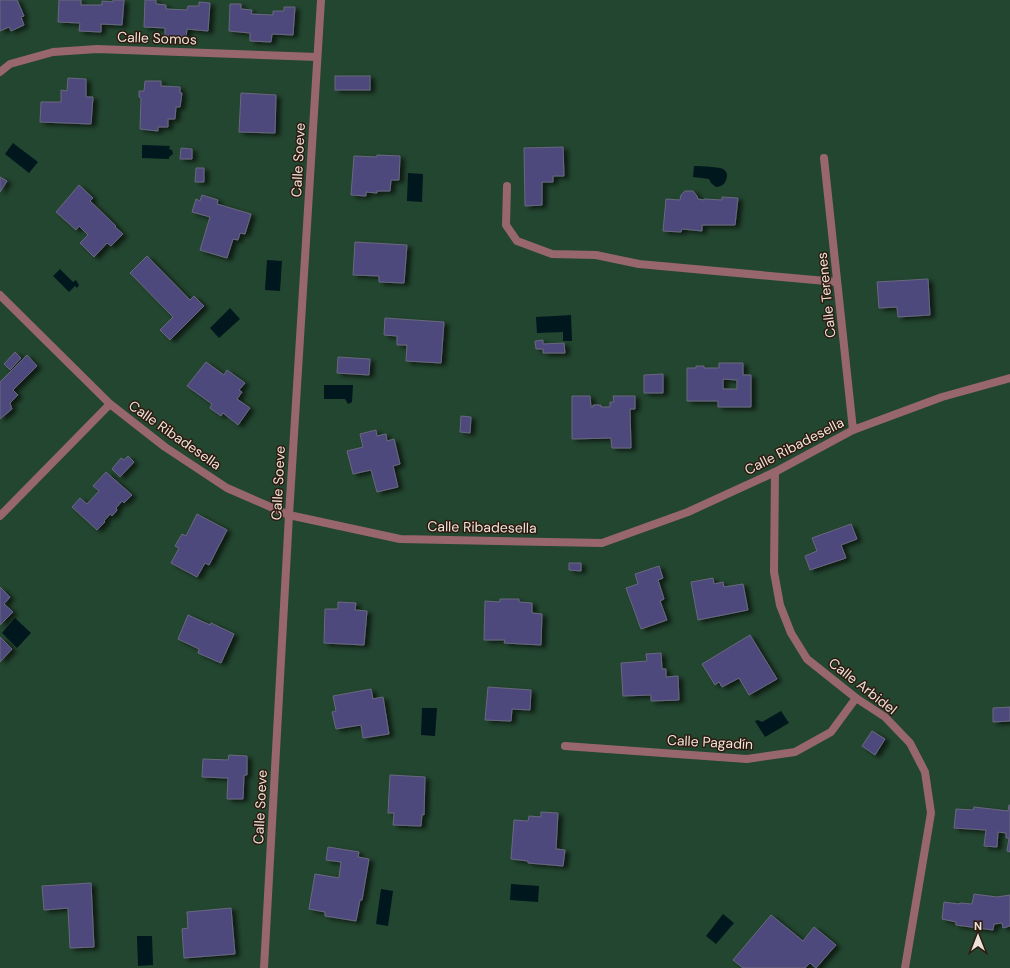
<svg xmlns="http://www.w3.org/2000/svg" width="1010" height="968" font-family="'DM Sans',sans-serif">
  <defs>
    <filter id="shadow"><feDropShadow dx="4.5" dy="2.5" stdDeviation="2" flood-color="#0009"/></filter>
  </defs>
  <rect width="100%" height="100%" fill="#382519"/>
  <rect fill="#234630" x="0" y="0" width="1010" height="968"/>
  <g fill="#01171e">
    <path d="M13,143L38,162L29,173L5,154Z"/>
    <path d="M142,145L170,146L169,149L172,150L173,154L169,157V159L142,158Z"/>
    <path d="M694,166C699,166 721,167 723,169C726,171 726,172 727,174C727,182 723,187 716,187L711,183L709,179L693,177Z"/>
    <path d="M408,173L423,174L422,202L407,201Z"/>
    <path d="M267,260L282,261L280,291L265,290Z"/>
    <path d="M60,269L73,282L76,280L79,285L77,288L75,286L69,292L53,276Z"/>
    <path d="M230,308L240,319L219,338L210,328Z"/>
    <path d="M571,315L572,341H563V332L537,333L536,317Z"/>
    <path d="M324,385H353L352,402L348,404L345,399H324Z"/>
    <path d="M15,618L31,633L17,648L2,633Z"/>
    <path d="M422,708H437L435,736L421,735Z"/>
    <path d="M781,711L789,723L765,737L755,721L758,720L762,722Z"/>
    <path d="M511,884L539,886L538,902L510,900Z"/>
    <path d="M381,889L393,891L388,926L376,924Z"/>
    <path d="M723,914L734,923L716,944L706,936Z"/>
    <path d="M137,936H152L153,965L138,966Z"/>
  </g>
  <g fill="#4e487b" stroke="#69687f" fill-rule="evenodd" filter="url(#shadow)">
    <path d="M0,0H17L24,16L21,17L24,25L11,31L9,27L0,31Z"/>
    <path d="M59,0H81V5H102V1L113,2V0H124L122,25L101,24V32L79,31L80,23L58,22Z"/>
    <path d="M145,0H156V4L166,5V9L187,10L188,6H199V2L210,3L208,31L187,29L186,37L165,36V28L144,27Z"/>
    <path d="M230,4H241V9L252,10L251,14L273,15V11H284V7H295L293,35L272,34L271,42L250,41V33L229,31Z"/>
    <rect x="335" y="76" width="35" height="14"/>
    <path d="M68,78L86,79V97H93L91,124L40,122L41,102H61V90L67,91Z"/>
    <path d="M145,81H161V86L180,87V93H182L180,107H176L175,119H168V127H158V131L140,129L141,98L139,97V91H144Z"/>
    <path d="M241,93L276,95L275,133L239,132Z"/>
    <path d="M563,147L564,176H553V182H542V205L525,206L524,148Z"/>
    <path d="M181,148L192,149V159H180Z"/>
    <path d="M377,155L400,156L399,180H391L390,191H377V193L366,192V196L351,195L354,156L377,157Z"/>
    <path d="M196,168H204V182H195Z"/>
    <path d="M0,177L7,181L0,192Z"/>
    <path d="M79,185L93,198L90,201L116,226L115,227L123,234L111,246L107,243L94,257L80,243L88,235L79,226L76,230L56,212Z"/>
    <path d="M685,191H693L697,196L698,199L704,200V199L722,200V197L738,198L735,225H702V231L682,229L681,232L663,231L666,199L680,200L681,195Z"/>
    <path d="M202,195L218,200L217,204L251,214L245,234L240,233L238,240L233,239L227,258L200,250L210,217L192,212L196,199L200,201Z"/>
    <path d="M355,242L407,245L404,283L379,282V276L353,275Z"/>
    <path d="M147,256L190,300L194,296L204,306L170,340L160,330L173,317L130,273Z"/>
    <path d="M928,279L930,315L898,317L897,307L879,308L877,282Z"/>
    <path d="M385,318L444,322L441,363L406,361L407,345H397V336L384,335Z"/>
    <path d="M543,340V344L564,343L565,353H543V349H536L535,341Z"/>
    <path d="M15,352L21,358L10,370L4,364Z"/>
    <path d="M27,355L37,366L13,390L18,395L10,403L12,409L0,419V382Z"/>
    <path d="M338,357L370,359L369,375L337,373Z"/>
    <path d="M206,362L224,375L227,370L245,383L239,390L242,392L237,399L250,408L238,425L223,413L221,416L210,408L212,404L187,386Z"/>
    <path d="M719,363H743V375H751V407H718V401H687V368H696V366H704V368H719ZM723,379L737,380V389H723Z"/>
    <path d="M663,374V393H644V375Z"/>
    <path d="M572,396H590L591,407H593V405H601V407H610V402H614L613,396H635V409H630L631,448H612L611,438L572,439Z"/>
    <path d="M461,416L471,417L470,433L460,432Z"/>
    <path d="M376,430L377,436L386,434L387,441L394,439L400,464L393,466L398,487L377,492L371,470L353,474L347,451L363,447L360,434Z"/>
    <path d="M128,456L134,462L120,477L112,469L121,458L124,460Z"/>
    <path d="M106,472L132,495L124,503L122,501L116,508L117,510L112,516L110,514L104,521L105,522L97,530L72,507L80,498L87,504L99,491L93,486Z"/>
    <path d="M197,514L227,530L209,565L205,563L197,577L171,563L179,548L175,546L182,534L186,536Z"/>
    <path d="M851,524L857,539L841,545L846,558L810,570L805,556L817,551L812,538Z"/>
    <path d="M569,563H581V571L569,570Z"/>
    <path d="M659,566L663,578L658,580L664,599L660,601L667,620L641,629L626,588L638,584L635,574Z"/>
    <path d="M713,578L714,584L723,582L724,587L743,584L748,610L698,620L691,582Z"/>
    <path d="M0,587L10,597L4,604L13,612L0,625Z"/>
    <path d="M500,599H519V602L532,603V613L542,614L541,645L504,643L505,640H484L485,601L500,602Z"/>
    <path d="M338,602L356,603L355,610L367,611L364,645L324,643L325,609H338Z"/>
    <path d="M188,615L210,625L211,623L234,634L221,663L198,653L199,649L178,639Z"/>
    <path d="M750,635L777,679L749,695L739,678L722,687L719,682L715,685L702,664Z"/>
    <path d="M0,637L12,649L0,662Z"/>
    <path d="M661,653L662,669H666V677L678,676L679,700L651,701V695L623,696L621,663L647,661L646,654Z"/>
    <path d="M488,687L531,690L530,710L512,709L511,721L485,720Z"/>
    <path d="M371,689L373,699L383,697L389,734L363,738L361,725L336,729L332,712L336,711L333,696Z"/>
    <path d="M1010,707V721L993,722V708Z"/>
    <path d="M872,731L885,739L875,755L862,746Z"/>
    <path d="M229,755L247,756V775H244L243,799H227L228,778L202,777L203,759L228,760Z"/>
    <path d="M390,775L425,777L424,815L422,814L421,826L393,825L394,813H388Z"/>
    <path d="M1009,805H1010V852L1007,851L1009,838H1006V833L998,832L997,847L984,846L986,830L954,828L956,809L973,810L974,807L1008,811Z"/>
    <path d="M541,812L558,813L556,849L565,850L563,866L528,863V861L511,859L514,820L528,821L529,816L541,817Z"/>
    <path d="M328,847L359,852L358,857L369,859L362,900H360L356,921L325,916V912L309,909L315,874L339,878L341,862L326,860Z"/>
    <path d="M91,883L94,947L70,948L68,908L44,910L42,886Z"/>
    <path d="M974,894L997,897L1010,895V926L1003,928L1002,923L994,924L993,930L956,925V922L942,919L944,902L959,904L960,903L972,904Z"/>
    <path d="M231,908L235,954L184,958L182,929L188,928L187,912Z"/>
    <path d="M771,915L803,941L814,927L836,945L816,968L810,963L805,968H743L733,960Z"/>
  </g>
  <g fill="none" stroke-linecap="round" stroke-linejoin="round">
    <path stroke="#98676d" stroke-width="8" d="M507,186L506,225L517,241L552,254L596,255L639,264L837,282"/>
    <g stroke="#98676d" stroke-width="8">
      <path d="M0,72L10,64L53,52L97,49L317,57"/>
      <path d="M824,158L853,430"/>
      <path d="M0,295L110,404L165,447L227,488L289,515L400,539L602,543L688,512L775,472L853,430L942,397L1010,378"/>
      <path d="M775,472L774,572L780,605L791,633L807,659L856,698L885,717L910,743L925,772L931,813L905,968"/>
      <path d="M0,516L110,404"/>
      <path d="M565,746L747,759L795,752L831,732L856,698"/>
      <path d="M264,968L289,515L321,0"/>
    </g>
  </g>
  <g text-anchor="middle" stroke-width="3" stroke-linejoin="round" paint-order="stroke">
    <g font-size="14" fill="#efe2da" stroke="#2d1b0f">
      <text transform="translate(157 38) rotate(2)" y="5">Calle Somos</text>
      <text transform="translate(298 160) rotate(-87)" y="5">Calle Soeve</text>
      <text transform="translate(826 295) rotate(-96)" y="5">Calle Terenes</text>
      <text transform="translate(175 435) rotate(35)" y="5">Calle Ribadesella</text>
      <text transform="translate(794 446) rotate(-27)" y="5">Calle Ribadesella</text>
      <text transform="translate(278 483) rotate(-87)" y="5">Calle Soeve</text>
      <text transform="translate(482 527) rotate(1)" y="5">Calle Ribadesella</text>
      <text transform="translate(863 686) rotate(38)" y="5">Calle Arbidel</text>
      <text transform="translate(710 742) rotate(3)" y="5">Calle Pagadín</text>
      <text transform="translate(260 807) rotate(-87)" y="5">Calle Soeve</text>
    </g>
  </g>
  <g transform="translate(978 936)" stroke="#2d1b0f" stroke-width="3" paint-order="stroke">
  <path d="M0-3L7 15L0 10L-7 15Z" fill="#efe2da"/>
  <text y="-6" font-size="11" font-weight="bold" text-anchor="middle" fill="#efe2da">N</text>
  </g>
</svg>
